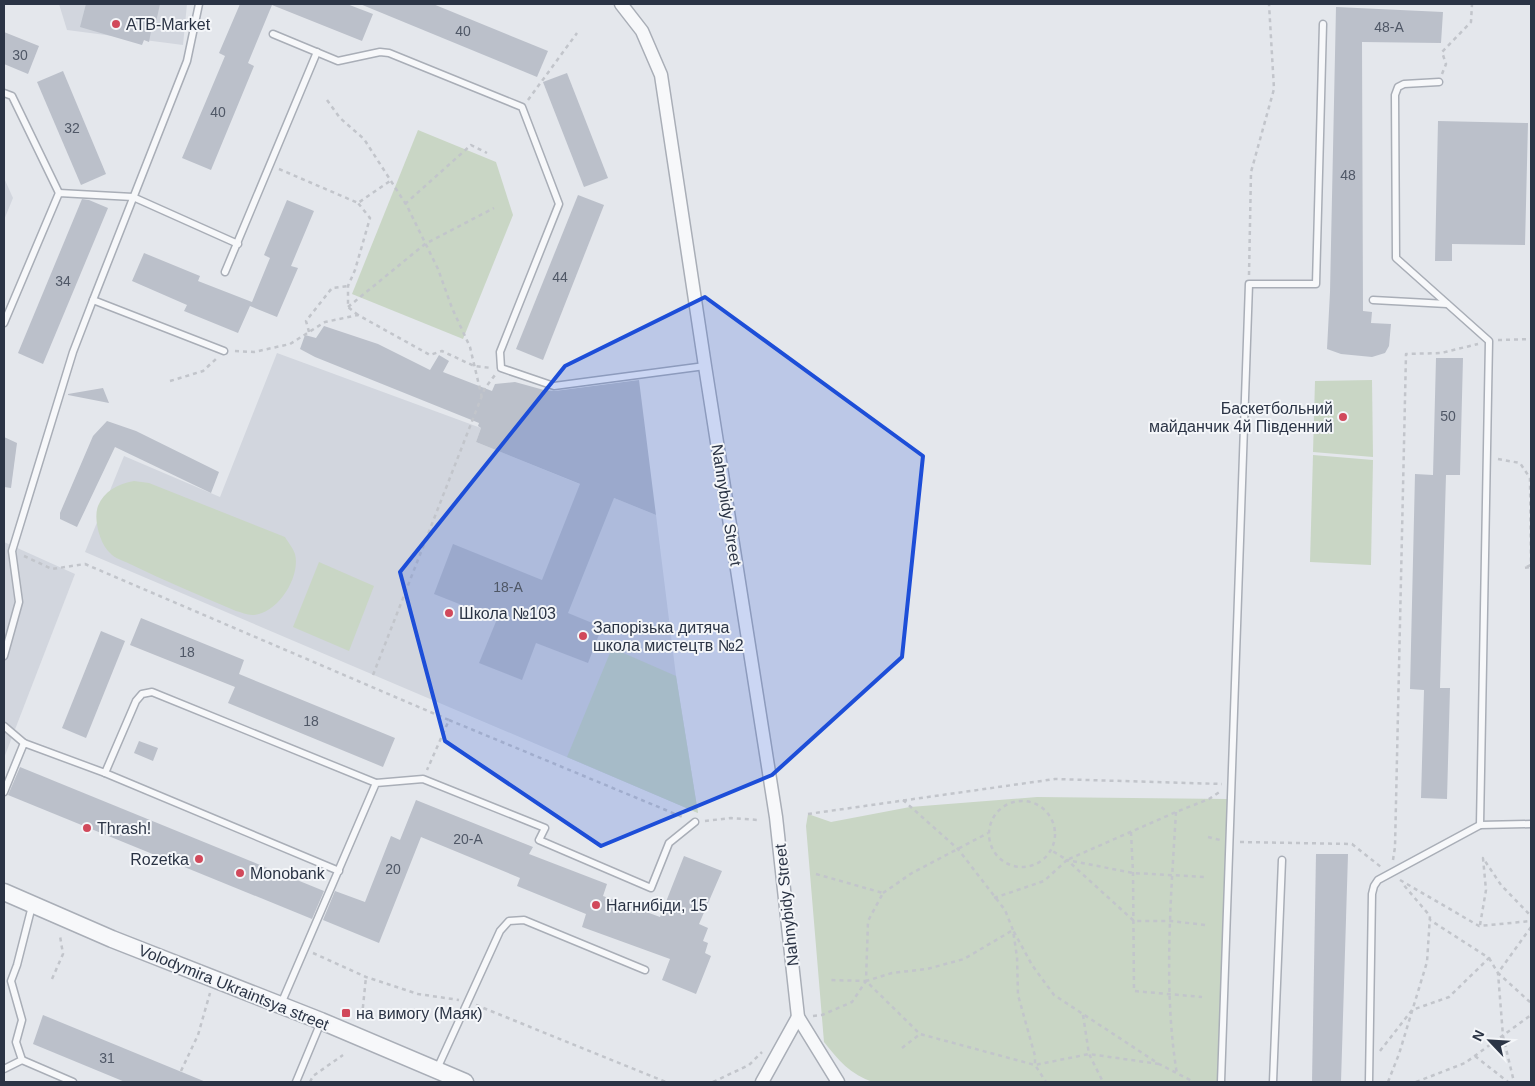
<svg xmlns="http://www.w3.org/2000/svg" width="1535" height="1086" font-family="Helvetica,sans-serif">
  <rect width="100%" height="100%" fill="#e4e7ec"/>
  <g fill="#d2d6de">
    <path d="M59,4H187L183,45L67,30Z"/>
    <path d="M4,178L13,198L4,220Z"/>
    <path d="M277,353L481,428L476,442L656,515L676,676L698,813L85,552L124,456L220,497Z"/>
    <path d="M4,542L75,574L4,758Z"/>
  </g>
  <g fill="#c9d6c5">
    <path d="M418,130L496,162L513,215L463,339L352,294Z"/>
    <path d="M1372,380L1373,457L1313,452L1315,381Z"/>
    <path d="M1313,455L1373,460L1371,565L1310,562Z"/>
    <path d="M134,481L149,483L285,537C288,542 293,548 295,554C301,577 277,615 252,615C247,615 241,612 236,611C201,596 165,581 130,564C124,561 114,558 110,553C100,544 93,519 98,506C104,491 118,484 134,481Z"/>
    <path d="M319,562L374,586L349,651L293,627Z"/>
    <path d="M612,648L676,676L698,813L567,757Z"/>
    <path d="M1037,797L1227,799L1219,1082H873C851,1075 838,1060 824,1042L806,826L808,814L831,822L910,807Z"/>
  </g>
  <g fill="#bbc0ca">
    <path d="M86,4H160L156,22L153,21L149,42L144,40L142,45L80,27Z"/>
    <path d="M240,4H347L373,14L362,41L272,5L248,63L254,66L211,170L182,158L225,56L219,53Z"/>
    <path d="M360,4H433L548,51L537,77Z"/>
    <path d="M1336,7L1443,12L1441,43L1362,42L1363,311L1372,312L1371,323L1391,324L1389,346L1385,353L1372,357L1341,354L1327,349L1330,292Z"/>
    <path d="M4,32L39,46L28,74L4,64Z"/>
    <path d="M63,71L106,174L81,185L37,82Z"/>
    <path d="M567,73L608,178L584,187L543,82Z"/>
    <path d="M1438,121L1528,123L1525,245L1452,244V261H1435Z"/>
    <path d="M578,195L604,205L543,360L516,349Z"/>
    <path d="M82,199L89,200L108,208L43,364L18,353Z"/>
    <path d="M287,200L314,211L291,266L298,268L277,317L250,306L238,333L184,311L187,305L132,281L144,253L200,276L198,281L252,302L270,258L264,255Z"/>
    <path d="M324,326L378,344L430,370L439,355L449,361L443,372L492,391L495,384L515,382L544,390L555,391L639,380L656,515L614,498L568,613L602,627L588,663L536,643L522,680L479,663L497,619L434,594L453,544L542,580L580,484L476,442L481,428L478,426L479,423L315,357L300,349L305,335L316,338Z"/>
    <path d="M1436,358H1463L1460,475H1446L1440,688H1450L1447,799L1421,798L1424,690L1410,689L1415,474L1433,475Z"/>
    <path d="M103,388L109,403L68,395V394Z"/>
    <path d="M107,421L136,431L219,472L211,493L115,447L77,527L60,519V513L93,436Z"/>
    <path d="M4,437L17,443L11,488L4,487Z"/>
    <path d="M141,618L244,660L239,674L395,738L383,767L228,703L235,687L130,645Z"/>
    <path d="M101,631L125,641L86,738L62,728Z"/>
    <path d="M139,741L158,748L153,761L134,753Z"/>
    <path d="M20,767L324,891L312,919L8,795Z"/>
    <path d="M416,800L533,847L529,854L607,884L603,896L660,917L684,856L722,871L699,924L708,928L703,941L708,943L705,953L711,956L696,994L662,980L670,959L582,927L586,914L517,886L520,878L421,837L379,943L323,920L335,891L365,902L391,836L400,840Z"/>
    <path d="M1316,854H1348L1341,1082H1312Z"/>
    <path d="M43,1015L206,1082H125L33,1044Z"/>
  </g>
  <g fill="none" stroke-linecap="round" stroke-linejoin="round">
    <g stroke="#a9aeb7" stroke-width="9">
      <g id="service">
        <path d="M199,4L187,61L93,300L224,351"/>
        <path d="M273,34L338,61L380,52L389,53L522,107L559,204L500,352L501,368L554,386L705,366"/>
        <path d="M4,93L12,96L59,193"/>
        <path d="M225,272L317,52"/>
        <path d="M1373,300L1447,304"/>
        <path d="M4,323L59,193L133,197L238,244"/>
        <path d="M4,656L19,602L12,551L73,352L93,300"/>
        <path d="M4,726L24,743"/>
        <path d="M105,773L136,701L142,694L152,692L376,783"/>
        <path d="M4,792L24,743L105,773L339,871"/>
        <path d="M1480,825L1531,824"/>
        <path d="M281,1004L376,783L423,779L545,828L539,840L651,888L669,843L695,822"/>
        <path d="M22,1060L73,1082"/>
        <path d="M4,1069L22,1060L16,1042L22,1020L11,981L17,965L32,906"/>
        <path d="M437,1069L500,931L509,921L524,920L645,970"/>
        <path d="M296,1082L321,1022"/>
        <path d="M1221,1082L1249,284H1316L1323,24"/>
        <path d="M1273,1082L1282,860"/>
        <path d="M1369,1082L1372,894L1374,886L1378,880L1480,825L1489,341L1396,258L1395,95L1398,87L1404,84L1439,82"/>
      </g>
    </g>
    <g stroke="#a9aeb7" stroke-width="15">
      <g id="minor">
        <path d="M621,4L642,31L661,75L705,366L776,817L798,1017L838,1082"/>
        <path d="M762,1082L798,1017"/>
      </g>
    </g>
    <g stroke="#a9aeb7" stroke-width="19">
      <path id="tertiary" d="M4,892L112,939L321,1021L465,1082"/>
    </g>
    <g stroke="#c2c5cb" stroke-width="2.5" stroke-dasharray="4 4" stroke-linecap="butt">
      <path d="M1442,74L1446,64L1442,52L1471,22L1472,4"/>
      <path d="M327,100L340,118L364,139L407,206L438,269L452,308L470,347L482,398"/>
      <path d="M528,100L577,33"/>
      <path d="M279,169L358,203L390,181"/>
      <path d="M405,204L471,145L487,153"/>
      <path d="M1249,275L1251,172L1274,89L1269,4"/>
      <path d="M348,307L425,244L494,208"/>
      <path d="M358,315L348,307V286L355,270L370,218L358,203"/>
      <path d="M309,332L306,321L332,288L348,286"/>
      <path d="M1498,340L1531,339"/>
      <path d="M235,351L254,352L290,344L325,322L358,315L430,355L442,351L474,366L492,368"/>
      <path d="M170,381L203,371L217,358"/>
      <path d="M1498,459L1520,463L1530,478L1531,565L1524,568L1531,567"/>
      <path d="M24,556L52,569L85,564L449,720L427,770"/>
      <path d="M373,675L485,388L495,375"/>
      <path d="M449,720L685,818"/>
      <path d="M903,800L958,849L1005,910L1013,930L1017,957L1018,995L1035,1056V1065L1046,1082"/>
      <circle cx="1022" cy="834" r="33"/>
      <path d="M1176,812C1171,896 1163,991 1177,1074"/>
      <path d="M808,814L1055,779L1222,784"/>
      <path d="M705,821L731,818L758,820"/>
      <path d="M1131,832L1133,873L1134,991L1202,997"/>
      <path d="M1208,837L1220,840"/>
      <path d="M1240,842L1352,844L1381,867"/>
      <path d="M1069,859L1176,812L1209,799L1221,791"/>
      <path d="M1393,860L1395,847L1406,354L1441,353L1478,344"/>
      <path d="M816,874L883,893L868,921L866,981L829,980"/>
      <path d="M1400,880L1479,926L1531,921"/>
      <path d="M883,893L912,873L988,833"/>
      <path d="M994,898L1044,881L1067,860L1051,850"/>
      <path d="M1205,925L1171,921H1134L1067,860L1133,873L1206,877"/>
      <path d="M1480,925L1486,890L1483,858L1501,885L1531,916"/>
      <path d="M1531,927L1498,973L1531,1003"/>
      <path d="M313,953L366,977L418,994L459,1000"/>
      <path d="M1489,958L1498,973L1503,1036L1514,1082"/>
      <path d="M52,979L63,954L60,936"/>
      <path d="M476,1005L666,1082"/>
      <path d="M1083,1015L1089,1054L1103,1082"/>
      <path d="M362,1016L366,977"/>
      <path d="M813,1016L822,1015L852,1002L866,981"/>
      <path d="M902,1048L920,1034"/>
      <path d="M1380,1051L1412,1010L1449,997L1489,958L1430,920"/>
      <path d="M1475,1056L1508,1082"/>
      <path d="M1159,1064L1089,1054L1035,1065L920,1034L866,981L892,973L927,969L964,959L1013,930L1032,965L1054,995L1159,1064L1194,1082"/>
      <path d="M181,1071L198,1035L210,993"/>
      <path d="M310,1082L313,1076L343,1055"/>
      <path d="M713,1082L749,1065L762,1052"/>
      <path d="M1388,1082L1399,1054L1427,962L1430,916L1402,883"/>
      <path d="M1416,1082L1465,1063L1531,1015"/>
    </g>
    <use href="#service" stroke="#f7f8fa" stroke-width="6"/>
    <use href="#minor" stroke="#f7f8fa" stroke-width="12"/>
    <use href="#tertiary" stroke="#f7f8fa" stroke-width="16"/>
  </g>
  <path fill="#1d4ed8" fill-opacity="0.2" stroke="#1d4ed8" stroke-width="4" stroke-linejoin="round" d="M705,297L923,456L902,657L772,775L601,846L445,741L400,572L565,366Z"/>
  <g fill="#d1495b" stroke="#f4f6f9" stroke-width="2">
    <circle cx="116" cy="24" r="5"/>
    <circle cx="1343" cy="417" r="5"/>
    <circle cx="449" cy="613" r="5"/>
    <circle cx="583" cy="636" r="5"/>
    <circle cx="87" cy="828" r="5"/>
    <circle cx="199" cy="859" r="5"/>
    <circle cx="240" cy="873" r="5"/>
    <circle cx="596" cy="905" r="5"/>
    <rect x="341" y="1008" width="10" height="10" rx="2.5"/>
  </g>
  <g text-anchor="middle" stroke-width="4" stroke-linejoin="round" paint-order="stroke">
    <g font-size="14" fill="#4f5766">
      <text x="1389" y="32">48-А</text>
      <text x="463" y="36">40</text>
      <text x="20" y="60">30</text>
      <text x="218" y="117">40</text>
      <text x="72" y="133">32</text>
      <text x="1348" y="180">48</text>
      <text x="560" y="282">44</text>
      <text x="63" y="286">34</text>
      <text x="1448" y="421">50</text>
      <text x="508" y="592">18-А</text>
      <text x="187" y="657">18</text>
      <text x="311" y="726">18</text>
      <text x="468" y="844">20-А</text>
      <text x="393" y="874">20</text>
      <text x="107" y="1063">31</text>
    </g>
    <g font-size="16" fill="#2b3445" stroke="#f4f6f9" text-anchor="start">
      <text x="126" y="30">ATB-Market</text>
      <text x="1333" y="414" text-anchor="end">Баскетбольний<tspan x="1333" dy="18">майданчик 4й Південний</tspan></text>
      <text x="459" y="619">Школа №103</text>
      <text x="593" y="633">Запорізька дитяча<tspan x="593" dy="18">школа мистецтв №2</tspan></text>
      <text x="97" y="834">Thrash!</text>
      <text x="189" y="865" text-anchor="end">Rozetka</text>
      <text x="250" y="879">Monobank</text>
      <text x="606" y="911">Нагнибіди, 15</text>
      <text x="356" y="1019">на вимогу (Маяк)</text>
    </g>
    <g font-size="16" fill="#2b3445" stroke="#f4f6f9">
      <text transform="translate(727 505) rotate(81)" y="6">Nahnybidy Street</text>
      <text transform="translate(786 905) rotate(-96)" y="6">Nahnybidy Street</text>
      <text transform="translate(234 987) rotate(22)" y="6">Volodymira Ukraintsya street</text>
    </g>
  </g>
  <rect width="1535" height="1086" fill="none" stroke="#2b3445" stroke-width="10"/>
  <g transform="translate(1490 1041) rotate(295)" stroke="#f4f6f9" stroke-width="4" paint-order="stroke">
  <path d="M0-4L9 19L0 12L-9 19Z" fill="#2b3445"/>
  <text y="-8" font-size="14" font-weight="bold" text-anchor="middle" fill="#2b3445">N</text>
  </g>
</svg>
